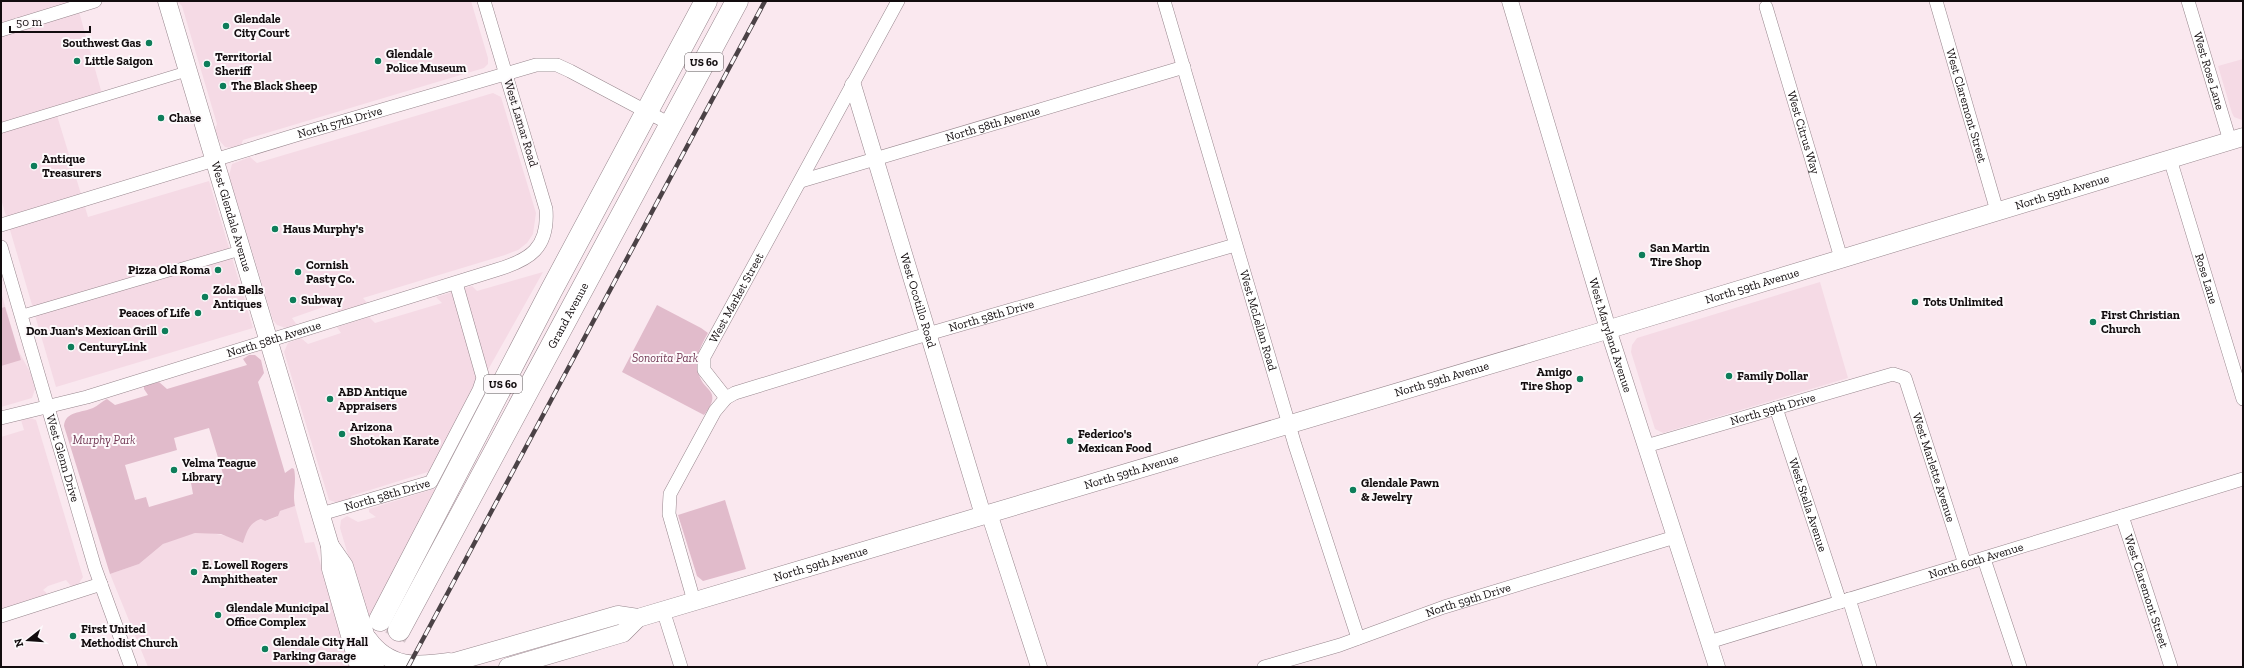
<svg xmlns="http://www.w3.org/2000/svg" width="2244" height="668" font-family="'Zilla Slab',serif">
  <rect width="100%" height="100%" fill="#fae8ef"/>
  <g fill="#f5dae5">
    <path d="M1,1H76L102,94L55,109L88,217L209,181L253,328L56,387L1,199Z"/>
    <path d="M177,1H471L488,58V64L484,68L243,140L241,145L233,148L225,147L219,140L215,130L217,124L182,6Z"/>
    <path d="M2243,59V120H2242L2234,117L2232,113L2218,66Z"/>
    <path d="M493,93L501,97L536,213L533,234L527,243L518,250L505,255L363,298L369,305L340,313L332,304L292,318L297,325L286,328L277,325L273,320L229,176L232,164L250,157L257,163Z"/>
    <path d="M543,272L431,471L351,496L352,500L338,503L329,500L284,352L288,343L301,338L308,344L341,333L337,327L369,317L375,323L442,303L436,297L472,286L477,291Z"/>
    <path d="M1820,282L1848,378L1663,433L1655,429L1631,352L1632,345L1637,338Z"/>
    <path d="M1,292L18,350L31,374L35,389L32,398L1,407Z"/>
    <path d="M30,418L36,420L83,577L77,586L72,587L66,580L48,586L43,590L50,596L2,610L1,437L24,430L21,420Z"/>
    <path d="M437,488L368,622L340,528L341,520L347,516L358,522L376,517L369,512V509Z"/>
    <path d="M295,506L305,543L314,542L351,667H148L110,574L139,564L163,544L179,537L195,533H211L232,537L255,521L262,519L265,521L277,517L280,511Z"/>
  </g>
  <g fill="#e1bbcb" fill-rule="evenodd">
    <path d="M657,305L701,328L708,333C698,350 692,365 703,383C706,387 711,391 712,395C714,402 708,410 704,415L622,372Z"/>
    <path d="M5,307L21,360L1,366V308Z"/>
    <path d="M249,355H255L261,360L264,373L258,382L285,473L292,468L294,469C297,483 292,492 295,506L280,511L278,516L265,521L261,519C249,523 247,531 243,543L221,534L195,533L163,544L139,564L110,574L64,426C65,411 82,413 93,408C98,406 102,401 107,399L115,405L148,395L144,389V386L159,382L167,389L247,365L243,359ZM209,428L223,474L191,483L193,494L149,507L146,497L135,500L125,465L177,450L174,438Z"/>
    <path d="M725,500L746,569L703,581L697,576L678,515Z"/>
  </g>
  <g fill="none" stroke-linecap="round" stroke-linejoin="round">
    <path stroke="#d7c7cd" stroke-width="22" stroke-dasharray="22 11" stroke-linecap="butt" d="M380,667L399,630"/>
    <g stroke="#97868d" stroke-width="11">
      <g id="pedestrian">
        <path d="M1,128L188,71"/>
        <path d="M21,315L242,250"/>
      </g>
    </g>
    <g stroke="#97868d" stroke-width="14">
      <g id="minor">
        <path id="s1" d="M1164,1L1295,445L1358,638"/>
        <path id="s2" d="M1936,1L1997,211"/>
        <path id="s3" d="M2188,1L2230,141"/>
        <path id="s4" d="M1766,7L1841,258"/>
        <path d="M1,30L95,1"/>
        <path id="s5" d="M2170,159L2243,399"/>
        <path id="s6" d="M801,181L1184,67"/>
        <path id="s7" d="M1,225L296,135L536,65H557L570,71L670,124"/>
        <path id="s8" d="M1,247L95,568L131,667"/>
        <path id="s9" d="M726,398L704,370V357L898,1"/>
        <path id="s10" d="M1776,408L1840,602"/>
        <path id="s11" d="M1,418L87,397L496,270C530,260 549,248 546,209L484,1"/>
        <path id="s12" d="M1646,446L1893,374L1905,378L1965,564"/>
        <path id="s13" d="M321,514L431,482L479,390L483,378L456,283"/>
        <path id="s14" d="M2122,516L2171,667"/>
        <path d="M1984,559L2020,667"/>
        <path d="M1849,599L1870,667"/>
        <path id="s15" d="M694,601L669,514L670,494L715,411L726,398L735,393L914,338L1235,245"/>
        <path d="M663,610L681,667"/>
        <path d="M1,616L101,584"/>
        <path id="s16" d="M1709,642L2243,479"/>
        <path id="s17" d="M1264,667L1340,645L1444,607L1675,537"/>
      </g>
    </g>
    <g stroke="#97868d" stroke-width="17">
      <g id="tertiary">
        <path id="s18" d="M1510,1L1608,329L1717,667"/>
        <path id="s19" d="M853,85L983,515"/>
        <path d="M989,513L1039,667"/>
      </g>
    </g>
    <g stroke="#97868d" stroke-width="19">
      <g id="secondary">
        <path id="s20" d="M167,1L330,546L331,569L359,667"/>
        <path d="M330,546L344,566L375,667"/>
        <path d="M368,639C389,668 416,667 449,662"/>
        <path id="s21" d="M437,667L618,615L638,618L1590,335L2243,137"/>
        <path d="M508,667L623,633L638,618"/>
      </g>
    </g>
    <g stroke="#97868d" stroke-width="23">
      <g id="trunk">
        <path d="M380,620L551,291L706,1"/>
        <path id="s22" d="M399,630L737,1"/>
      </g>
    </g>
    <use href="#pedestrian" stroke="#fff" stroke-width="10"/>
    <use href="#minor" stroke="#fff" stroke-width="13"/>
    <use href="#tertiary" stroke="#fff" stroke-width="16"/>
    <use href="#secondary" stroke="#fff" stroke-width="18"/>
    <use href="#trunk" stroke="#fff" stroke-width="22"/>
    <g stroke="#4b4246" stroke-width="4.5">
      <path id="rail" d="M408,667L765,1"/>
    </g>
    <use href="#rail" stroke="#fdf9fb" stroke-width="3" stroke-dasharray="9" stroke-linecap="butt"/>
  </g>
  <g fill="#0e7d5a" stroke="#fdf9fb" stroke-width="1.5">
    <circle cx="226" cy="26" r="4"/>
    <circle cx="149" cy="43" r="4"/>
    <circle cx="77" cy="61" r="4"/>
    <circle cx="378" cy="61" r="4"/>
    <circle cx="207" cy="64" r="4"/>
    <circle cx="223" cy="86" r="4"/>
    <circle cx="161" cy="118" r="4"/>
    <circle cx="34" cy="166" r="4"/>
    <circle cx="275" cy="229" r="4"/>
    <circle cx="1642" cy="255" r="4"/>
    <circle cx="218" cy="270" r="4"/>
    <circle cx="298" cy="272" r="4"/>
    <circle cx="205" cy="297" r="4"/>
    <circle cx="293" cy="300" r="4"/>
    <circle cx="1915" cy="302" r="4"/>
    <circle cx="198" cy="313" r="4"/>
    <circle cx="2093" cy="322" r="4"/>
    <circle cx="165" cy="331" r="4"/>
    <circle cx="71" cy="347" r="4"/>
    <circle cx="1729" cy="376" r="4"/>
    <circle cx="1580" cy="379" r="4"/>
    <circle cx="330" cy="399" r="4"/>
    <circle cx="342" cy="434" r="4"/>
    <circle cx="1070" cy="441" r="4"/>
    <circle cx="174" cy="470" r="4"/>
    <circle cx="1353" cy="490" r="4"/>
    <circle cx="194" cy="572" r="4"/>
    <circle cx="218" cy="615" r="4"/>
    <circle cx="73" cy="636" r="4"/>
    <circle cx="265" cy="649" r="4"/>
  </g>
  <g text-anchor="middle" stroke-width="4" stroke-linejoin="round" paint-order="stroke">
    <g fill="#fdf9fb" stroke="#585355" stroke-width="1">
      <rect x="685" y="53" width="38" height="18" rx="3"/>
      <rect x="484" y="375" width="38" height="18" rx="3"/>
    </g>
    <g font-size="11" font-weight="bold" fill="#120c0e">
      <text x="704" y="66">US 60</text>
      <text x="503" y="388">US 60</text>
    </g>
    <g font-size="12" font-weight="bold" fill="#120c0e" stroke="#fdf9fb" text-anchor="start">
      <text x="234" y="23">Glendale<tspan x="234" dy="14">City Court</tspan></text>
      <text x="141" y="47" text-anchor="end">Southwest Gas</text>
      <text x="386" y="58">Glendale<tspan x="386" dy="14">Police Museum</tspan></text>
      <text x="215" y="61">Territorial<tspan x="215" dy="14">Sheriff</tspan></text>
      <text x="85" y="65">Little Saigon</text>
      <text x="231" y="90">The Black Sheep</text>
      <text x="169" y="122">Chase</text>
      <text x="42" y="163">Antique<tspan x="42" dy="14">Treasurers</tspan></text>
      <text x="283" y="233">Haus Murphy's</text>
      <text x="1650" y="252">San Martin<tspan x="1650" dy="14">Tire Shop</tspan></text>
      <text x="306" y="269">Cornish<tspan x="306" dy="14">Pasty Co.</tspan></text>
      <text x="210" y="274" text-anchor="end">Pizza Old Roma</text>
      <text x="213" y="294">Zola Bells<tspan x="213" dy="14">Antiques</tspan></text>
      <text x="301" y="304">Subway</text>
      <text x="1923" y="306">Tots Unlimited</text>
      <text x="190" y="317" text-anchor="end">Peaces of Life</text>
      <text x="2101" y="319">First Christian<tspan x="2101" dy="14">Church</tspan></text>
      <text x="157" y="335" text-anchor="end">Don Juan's Mexican Grill</text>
      <text x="79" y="351">CenturyLink</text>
      <text x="1572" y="376" text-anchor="end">Amigo<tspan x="1572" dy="14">Tire Shop</tspan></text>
      <text x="1737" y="380">Family Dollar</text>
      <text x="338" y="396">ABD Antique<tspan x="338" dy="14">Appraisers</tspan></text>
      <text x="350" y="431">Arizona<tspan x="350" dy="14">Shotokan Karate</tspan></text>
      <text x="1078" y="438">Federico's<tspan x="1078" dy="14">Mexican Food</tspan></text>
      <text x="182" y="467">Velma Teague<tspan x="182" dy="14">Library</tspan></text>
      <text x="1361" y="487">Glendale Pawn<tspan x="1361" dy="14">&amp; Jewelry</tspan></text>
      <text x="202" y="569">E. Lowell Rogers<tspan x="202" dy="14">Amphitheater</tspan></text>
      <text x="226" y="612">Glendale Municipal<tspan x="226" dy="14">Office Complex</tspan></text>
      <text x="81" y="633">First United<tspan x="81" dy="14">Methodist Church</tspan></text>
      <text x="273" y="646">Glendale City Hall<tspan x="273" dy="14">Parking Garage</tspan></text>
    </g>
    <g font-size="12" fill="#120c0e" stroke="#fdf9fb">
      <text dy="4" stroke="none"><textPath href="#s3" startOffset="73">West Rose Lane</textPath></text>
      <text dy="4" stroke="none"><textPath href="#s2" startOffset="109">West Claremont Street</textPath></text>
      <text dy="4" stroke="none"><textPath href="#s7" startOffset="354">North 57th Drive</textPath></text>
      <text transform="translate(521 123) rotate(73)" y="4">West Lamar Road</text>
      <text dy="4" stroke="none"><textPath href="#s6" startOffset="200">North 58th Avenue</textPath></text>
      <text dy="4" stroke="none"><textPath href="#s4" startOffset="131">West Citrus Way</textPath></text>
      <text dy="4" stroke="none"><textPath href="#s21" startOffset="1695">North 59th Avenue</textPath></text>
      <text dy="4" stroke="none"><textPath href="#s20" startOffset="225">West Glendale Avenue</textPath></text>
      <text dy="4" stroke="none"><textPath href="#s5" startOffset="125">Rose Lane</textPath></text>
      <text dy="4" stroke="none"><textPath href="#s21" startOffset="1371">North 59th Avenue</textPath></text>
      <text dy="4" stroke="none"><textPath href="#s9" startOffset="116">West Market Street</textPath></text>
      <text dy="4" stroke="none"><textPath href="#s19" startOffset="225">West Ocotillo Road</textPath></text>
      <text dy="4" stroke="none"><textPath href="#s22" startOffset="357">Grand Avenue</textPath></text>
      <text dy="4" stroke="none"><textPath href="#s15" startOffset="500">North 58th Drive</textPath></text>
      <text dy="4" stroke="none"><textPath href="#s1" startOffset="333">West McLellan Road</textPath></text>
      <text dy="4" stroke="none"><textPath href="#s18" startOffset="349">West Maryland Avenue</textPath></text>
      <text dy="4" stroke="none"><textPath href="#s11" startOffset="284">North 58th Avenue</textPath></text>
      <text dy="4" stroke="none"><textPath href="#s21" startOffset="1047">North 59th Avenue</textPath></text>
      <text dy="4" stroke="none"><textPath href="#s12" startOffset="132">North 59th Drive</textPath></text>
      <text dy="4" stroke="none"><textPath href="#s8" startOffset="220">West Glenn Drive</textPath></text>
      <text dy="4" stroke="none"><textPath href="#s12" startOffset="364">West Marlette Avenue</textPath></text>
      <text dy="4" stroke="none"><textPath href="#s21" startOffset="723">North 59th Avenue</textPath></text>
      <text dy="4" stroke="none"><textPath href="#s13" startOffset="69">North 58th Drive</textPath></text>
      <text dy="4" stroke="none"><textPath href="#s10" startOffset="102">West Stella Avenue</textPath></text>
      <text dy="4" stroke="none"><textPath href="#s16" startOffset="279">North 60th Avenue</textPath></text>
      <text dy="4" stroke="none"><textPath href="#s21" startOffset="399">North 59th Avenue</textPath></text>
      <text dy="4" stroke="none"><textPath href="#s14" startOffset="79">West Claremont Street</textPath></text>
      <text dy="4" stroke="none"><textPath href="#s17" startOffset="215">North 59th Drive</textPath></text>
    </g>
    <g font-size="12" font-style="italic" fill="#723854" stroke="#fdf9fb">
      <text x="665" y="362">Sonorita Park</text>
      <text x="104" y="444">Murphy Park</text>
    </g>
  </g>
  <rect width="2244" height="668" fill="none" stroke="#120c0e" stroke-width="4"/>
  <g transform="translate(28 640) rotate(253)" stroke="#fdf9fb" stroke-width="3" paint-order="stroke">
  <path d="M0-3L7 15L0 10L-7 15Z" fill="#120c0e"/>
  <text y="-6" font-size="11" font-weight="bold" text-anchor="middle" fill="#120c0e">N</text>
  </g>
  <path d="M10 26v6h80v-6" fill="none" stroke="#120c0e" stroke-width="2"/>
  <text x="16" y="26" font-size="12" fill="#120c0e" stroke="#fdf9fb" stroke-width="3" paint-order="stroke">50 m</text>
</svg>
